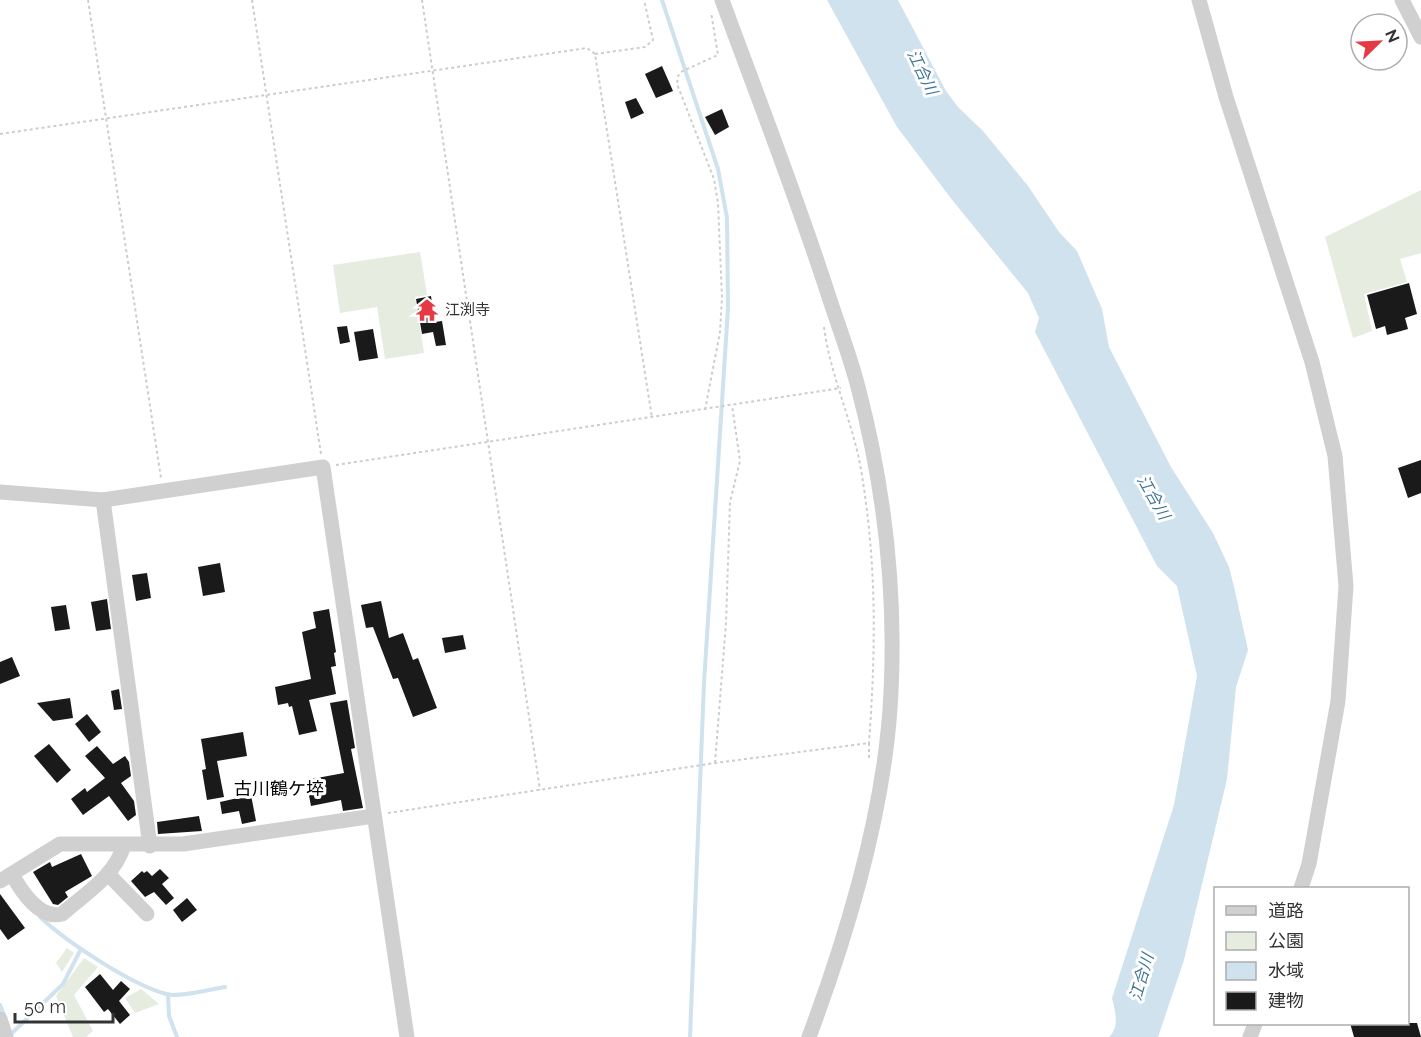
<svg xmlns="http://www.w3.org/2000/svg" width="1421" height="1037" font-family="Raleway,'Noto Sans JP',sans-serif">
  <rect width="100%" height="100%" fill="#fff"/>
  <g fill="#e6ecdf">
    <path d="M1421,190V253L1400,259L1407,282L1364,294L1372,331L1353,338L1325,237Z"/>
    <path d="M420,252L427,295L415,297L424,353L385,359L377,307L340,313L333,265Z"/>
    <path d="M67,948L74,953L62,972L56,963Z"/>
    <path d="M84,958L98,967L74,995L93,1031L86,1037H73L56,996Z"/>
    <path d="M141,989L159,1004L135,1013L125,998Z"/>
  </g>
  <path fill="#cfe2ee" d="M827,0H898L946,91L958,107L983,131L1028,186L1059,232L1077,251L1102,309L1109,347L1171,467L1213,533L1229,567L1235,591L1248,650L1236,687L1227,779L1184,960L1158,1037H1109C1120,1027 1115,1011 1112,998L1174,805L1197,676L1177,586L1157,566L1035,332L1039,318L1028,293L953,201L897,127Z"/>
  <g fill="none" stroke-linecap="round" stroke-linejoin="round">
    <g stroke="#cfe2ee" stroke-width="4">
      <path d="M662,0L718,169L727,218L728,308L704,683L690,1037"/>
      <path d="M40,917C67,942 130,984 166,994C178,998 211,989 225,987"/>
      <path d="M168,995L169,1016L177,1037"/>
      <path d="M0,1005L4,1015"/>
      <path d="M11,1034L63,984L81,949"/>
    </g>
  </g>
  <g fill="#1a1a1a">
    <path d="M662,66L673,91L656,98L645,74Z"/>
    <path d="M636,98L644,113L631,119L625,102Z"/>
    <path d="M722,109L729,127L715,135L705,117Z"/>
    <path d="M1409,283L1417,314L1405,318L1408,329L1387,335L1385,326L1376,329L1367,295Z"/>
    <path d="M431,296L435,322L442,321L446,345L436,346L433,332L422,334L416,299Z"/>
    <path d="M347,326L350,342L340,344L337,327Z"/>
    <path d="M373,329L378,358L359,361L354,332Z"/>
    <path d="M1421,460V493L1408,498L1398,468Z"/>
    <path d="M220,563L225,592L203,596L198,567Z"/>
    <path d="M147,573L151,598L136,601L132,575Z"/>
    <path d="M107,599L111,629L96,631L91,602Z"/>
    <path d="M381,601L389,638L403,633L413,660L418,658L437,708L413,717L398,678L393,679L373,627L366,628L361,605Z"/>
    <path d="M66,605L70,629L55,631L51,607Z"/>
    <path d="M329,609L336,652L334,653L336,666L331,667L336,694L309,700L317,731L299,735L292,706L289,707L288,703L278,705L275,687L311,679L302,632L316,628L313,612Z"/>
    <path d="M463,635L466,649L445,653L442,638Z"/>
    <path d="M12,657L20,676L0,684V662Z"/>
    <path d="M119,689L122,709L114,710L111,691Z"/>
    <path d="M70,698L73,718L53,721L37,703Z"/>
    <path d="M347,700L355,748L351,749L363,808L343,811L341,800L311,806L306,780L344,773L330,703Z"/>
    <path d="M87,714L101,732L89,742L75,724Z"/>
    <path d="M243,732L247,756L217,761L224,797L207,800L202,770L206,769L201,739Z"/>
    <path d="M49,744L71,770L57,783L34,756Z"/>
    <path d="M97,746L113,764L125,756L129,762L131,776L121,783L134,801L136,815L128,821L109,796L83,815L71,799L85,788L87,792L105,778L85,756Z"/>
    <path d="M251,795L256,821L242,824L239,811L222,814L220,802Z"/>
    <path d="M199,816L202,831L158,834L157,822Z"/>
    <path d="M81,854L92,876L65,892L68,897L58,905L53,904L33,872L50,862L52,867Z"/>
    <path d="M160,869L169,878L162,884L174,898L166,905L154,892L145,897L131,881L142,871L144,873L147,871L152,876Z"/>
    <path d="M0,894L25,928L8,940L0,929Z"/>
    <path d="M187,898L197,910L182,922L173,910Z"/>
    <path d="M100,974L113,990L121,981L130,989L119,1001L130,1015L120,1024L108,1009L104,1012L85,987Z"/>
    <path d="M1350,1023H1417L1421,1037H1354Z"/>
  </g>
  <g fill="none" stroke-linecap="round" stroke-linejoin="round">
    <g stroke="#cdcdcd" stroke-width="2" stroke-dasharray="3 3" stroke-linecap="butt">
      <path d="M88,0L161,478"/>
      <path d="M252,0L321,454"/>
      <path d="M422,0L540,790"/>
      <path d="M595,54L645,47L653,40L644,0"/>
      <path d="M0,134L587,48L595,54L652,418"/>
      <path d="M824,327C830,374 851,418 860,464C877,560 876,647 869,743"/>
      <path d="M705,410L720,332L722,297L718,203L714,179L677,84L678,76L681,72L718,55L711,12"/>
      <path d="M336,465L841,388"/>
      <path d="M715,763L726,623L730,502L740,461L732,405"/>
      <path d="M388,813L715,763L869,743V759"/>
    </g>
    <g stroke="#d0d0d0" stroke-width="15">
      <path d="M722,0C758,98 796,195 828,294C838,325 850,356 858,387C884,486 896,589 891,692C886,807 849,930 809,1037"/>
      <path d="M1199,0L1226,97L1312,362L1335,456L1346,586L1338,701L1309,864L1301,888"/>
      <path d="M1402,0L1421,37"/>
      <path d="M0,492L103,500L323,467L407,1037"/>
      <path d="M103,500L150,846"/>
      <path d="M12,874C21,891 40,920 62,914C86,893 115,876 124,845"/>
      <path d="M108,874L147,914"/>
      <path d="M0,881L60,844H183L374,816"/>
      <path d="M0,1019L6,1037"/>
      <path d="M1250,1037L1255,1024"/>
    </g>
  </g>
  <defs>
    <g id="temple-bare" transform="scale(1.8)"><path d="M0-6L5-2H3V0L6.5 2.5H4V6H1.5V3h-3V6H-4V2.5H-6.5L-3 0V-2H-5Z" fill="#e63946" stroke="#fff" stroke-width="2.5" paint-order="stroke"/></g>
  </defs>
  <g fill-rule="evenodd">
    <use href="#temple-bare" x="427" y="310"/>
  </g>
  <g text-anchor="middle" stroke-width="6" stroke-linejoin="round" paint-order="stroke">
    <g font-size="15" fill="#333" stroke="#fff" text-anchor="start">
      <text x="445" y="315">江渕寺</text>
    </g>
    <g font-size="16" font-style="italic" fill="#3f7597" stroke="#fff">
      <text transform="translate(923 72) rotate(64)" y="6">江合川</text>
      <text transform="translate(1154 497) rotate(60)" y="6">江合川</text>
      <text transform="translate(1141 977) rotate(-74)" y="6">江合川</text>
    </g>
    <g font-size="18" fill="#000" stroke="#fff">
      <text x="279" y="795">古川鶴ケ埣</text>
    </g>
  </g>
  <rect x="1214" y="887" width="195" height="138" fill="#ffffff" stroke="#adadad" stroke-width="1.5"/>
  <rect x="1226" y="906" width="30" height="9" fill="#d0d0d0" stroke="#adadad" stroke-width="1.5"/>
  <text x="1268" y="917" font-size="18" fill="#333333">道路</text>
  <rect x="1226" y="932" width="30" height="18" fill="#e6ecdf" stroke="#adadad" stroke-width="1.5"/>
  <text x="1268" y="947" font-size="18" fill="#333333">公園</text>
  <rect x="1226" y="962" width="30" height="18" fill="#cfe2ee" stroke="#adadad" stroke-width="1.5"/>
  <text x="1268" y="977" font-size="18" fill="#333333">水域</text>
  <rect x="1226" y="992" width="30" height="18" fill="#1a1a1a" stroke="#adadad" stroke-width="1.5"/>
  <text x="1268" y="1007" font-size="18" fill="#333333">建物</text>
  <g transform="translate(1379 42) rotate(66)"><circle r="28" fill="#ffffff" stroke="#adadad" stroke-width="1.5"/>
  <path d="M0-4.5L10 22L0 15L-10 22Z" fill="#e63946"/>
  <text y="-9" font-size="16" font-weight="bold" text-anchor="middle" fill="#333333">N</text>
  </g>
  <path d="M15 1013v9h98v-9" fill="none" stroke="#333333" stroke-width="3"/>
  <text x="24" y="1013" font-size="18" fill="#333333" stroke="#ffffff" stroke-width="4.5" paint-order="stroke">50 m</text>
</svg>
